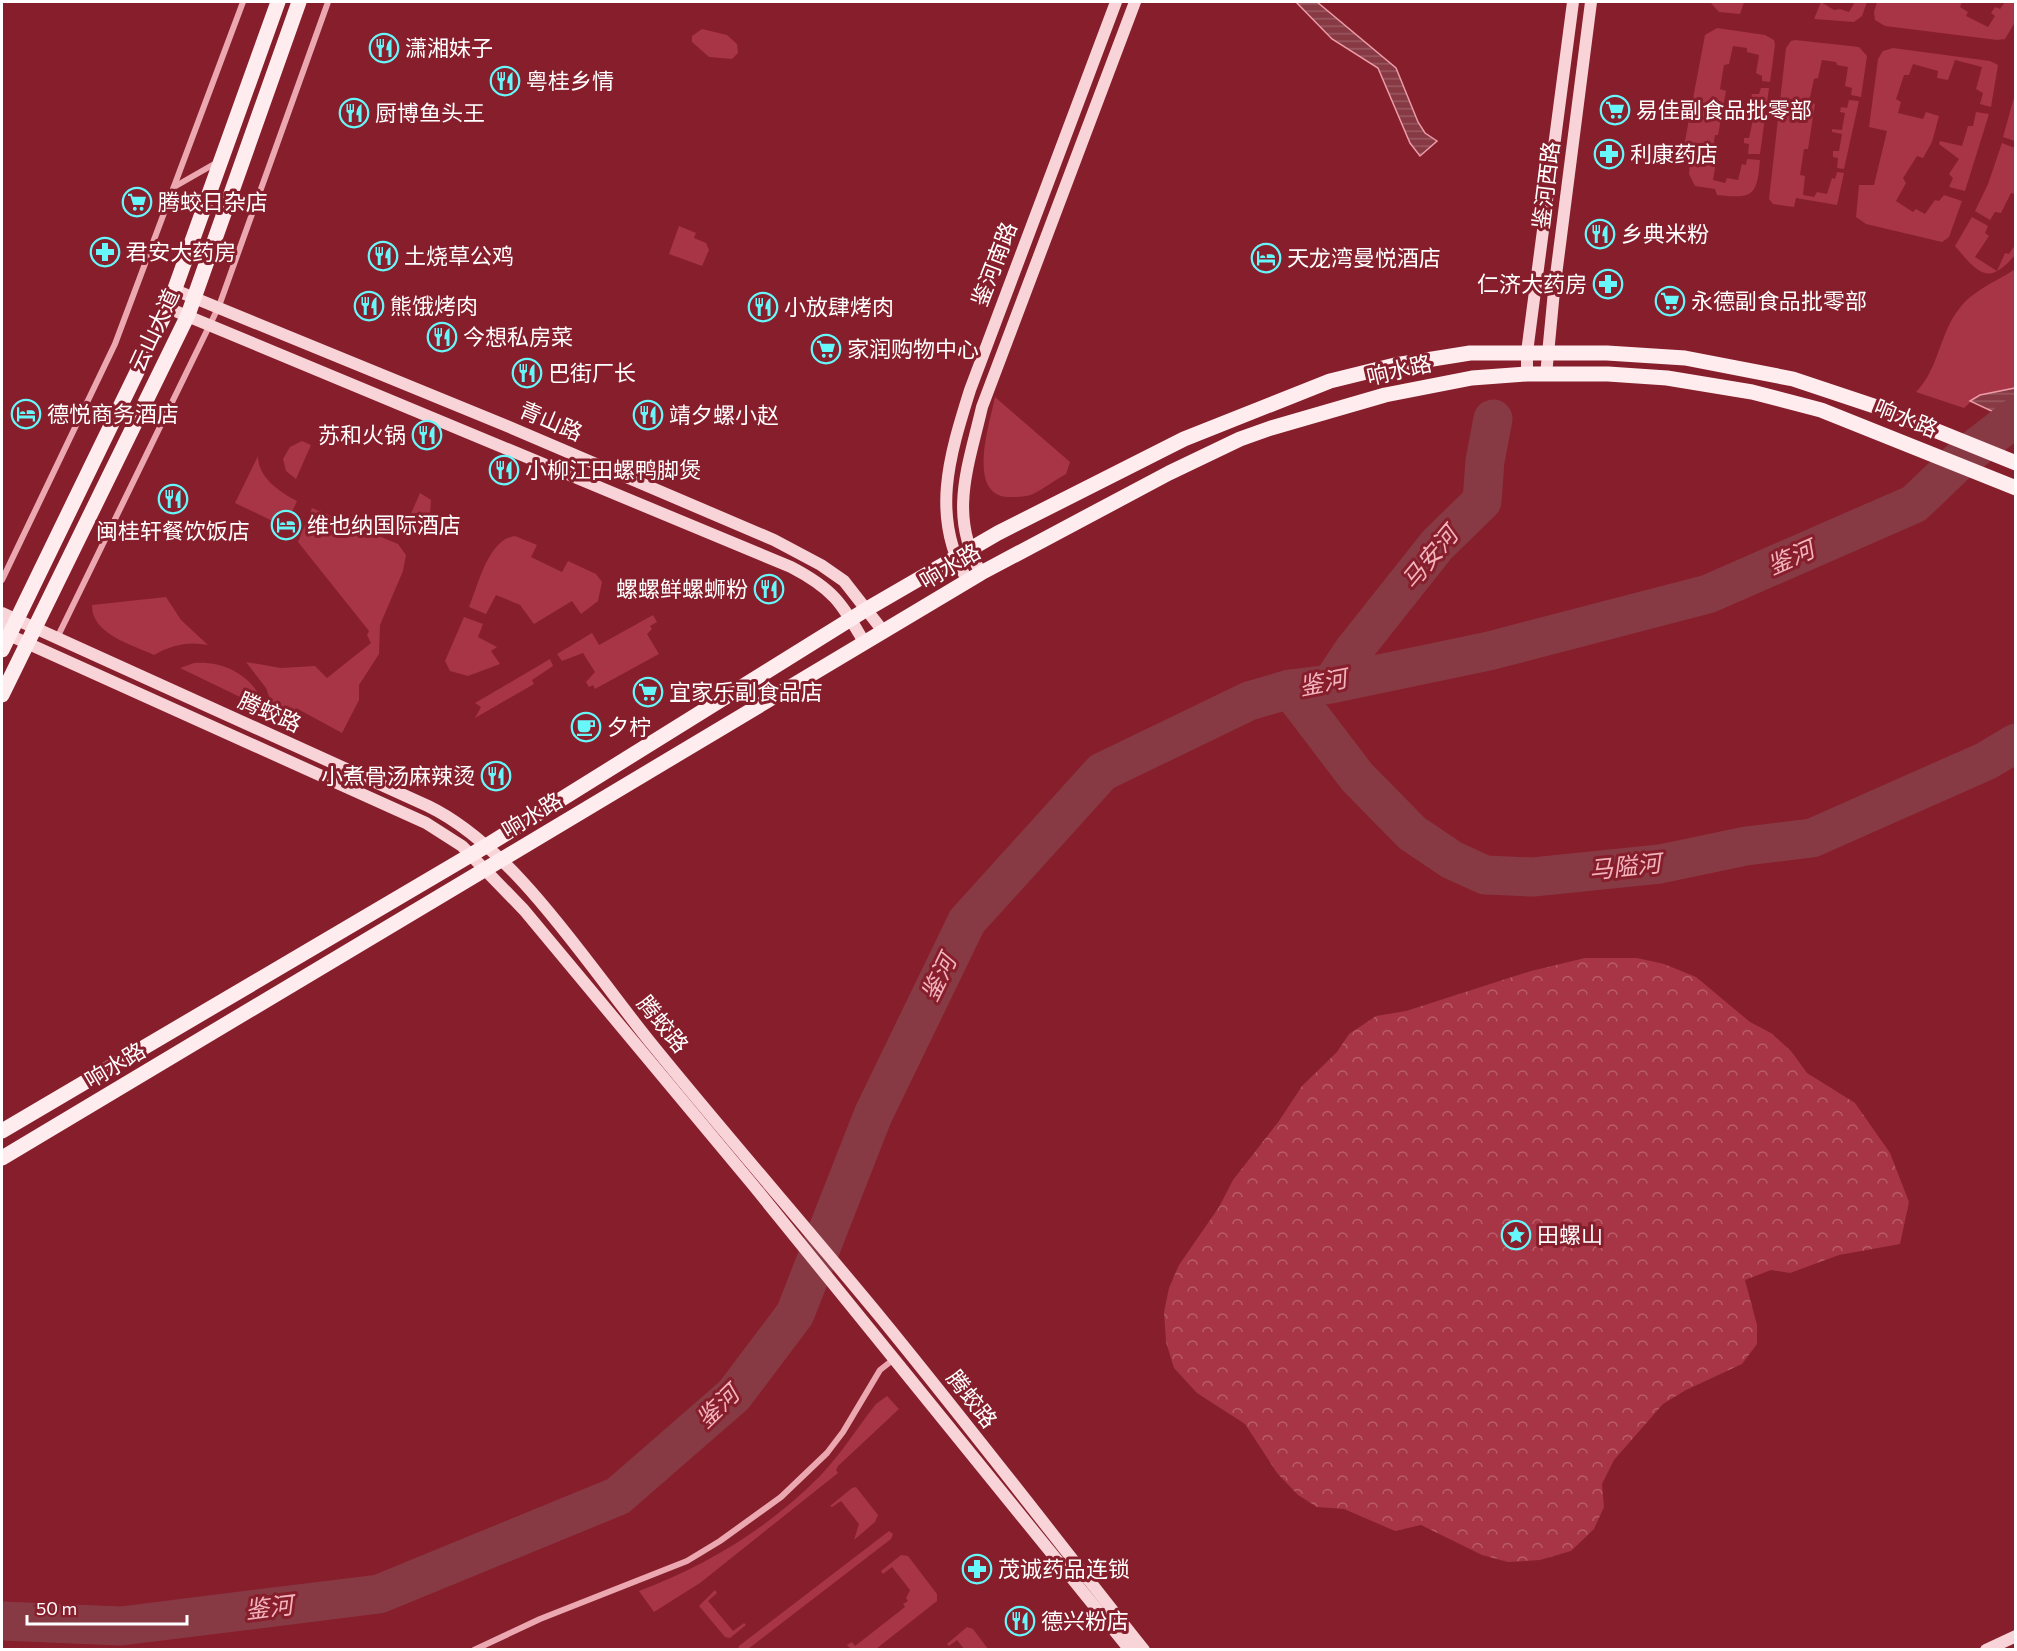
<svg xmlns="http://www.w3.org/2000/svg" width="2017" height="1651" font-family="Commissioner,'Noto Sans SC',sans-serif">
  <defs>
    <pattern id="forest-crowns" width="20" height="18" patternUnits="userSpaceOnUse" patternTransform="scale(1.5)"><rect width="20" height="18" fill="#a73545"/><path d="M2 6a3 3 0 1 1 6 0M12 15a3 3 0 1 1 6 0" fill="none" stroke="#b95d6a"/></pattern>
    <pattern id="water-rules" width="6" height="5" patternUnits="userSpaceOnUse" patternTransform="scale(1.5)"><rect width="6" height="5" fill="#883a44"/><path d="M0 2.5h6" fill="none" stroke="#9a5860"/></pattern>
  </defs>
  <rect width="100%" height="100%" fill="#871e2c"/>
  <g fill="#a73545">
    <path d="M1710,2H1744L1740,14L1719,12Z"/>
    <path d="M1821,2L1834,10L1840,9L1849,12L1855,2H1867L1862,16L1854,22L1814,19Z"/>
    <path d="M1877,2H1962L1960,7L1968,12L1966,16L1988,27L1995,16L1991,13L1995,7L2000,9L2005,2H2015V22L2005,39L1997,40L1885,26L1875,20L1874,12Z"/>
    <path d="M1717,28L1765,35L1774,40L1775,45L1770,82L1762,81V76L1756,73L1759,55L1747,52V48L1733,46L1729,64L1724,65L1720,89L1726,91L1718,135H1715L1711,161L1716,162L1713,180L1725,183L1727,178L1738,180L1742,164L1746,165L1747,159L1760,160C1757,196 1753,199 1717,195L1715,189L1695,186L1689,174L1691,149L1684,146L1705,35Z"/>
    <path d="M702,29L727,35L737,44L738,53L732,59L709,57L692,42V36Z"/>
    <path d="M1795,40L1859,47L1867,56L1861,97L1851,95L1852,88L1845,86L1848,67L1837,65L1836,62L1822,60L1818,78L1814,79L1809,102L1815,104L1808,149H1804L1800,175L1805,176L1803,195L1814,197L1817,192L1827,194L1832,178L1835,179L1837,172L1844,173L1837,205L1796,198L1794,207L1773,204L1769,199L1786,48L1791,41Z"/>
    <path d="M1893,48L1990,61L1998,65L1991,107L1980,104L1983,93L1976,89L1982,67L1955,60L1948,80L1937,78L1938,71L1913,64L1909,75H1904L1896,99L1901,102L1898,113L1923,119L1926,112L1939,116L1932,142L1923,158L1917,156L1903,178L1906,183L1896,201L1913,212L1916,209L1925,214L1935,200L1939,201L1944,195L1962,201L1949,237L1942,242L1866,224L1856,217L1859,185H1874L1887,131L1869,127L1878,59L1883,51Z"/>
    <path d="M1761,88H1769L1760,154H1748L1749,144L1744,143V138H1749L1753,120L1743,119V116L1753,117L1756,99L1751,98L1752,94H1759Z"/>
    <path d="M2015,94L2016,141H2015L2003,137Z"/>
    <path d="M1849,100L1859,101L1844,169L1837,168L1838,158L1833,157V151H1839L1842,134L1832,132V129L1842,130L1845,113L1840,112L1841,107L1847,108Z"/>
    <path d="M1976,112L1989,114L1965,191L1949,187L1953,178L1949,174L1959,159L1939,144L1940,141L1962,146L1968,126H1973Z"/>
    <path d="M2002,143L2015,148V194L2011,193L2001,213L1995,212L1990,220L1975,211L1988,184Z"/>
    <path d="M1972,217L1988,226L1985,233L1989,236L1975,257L1997,271L2005,253L2009,254L2015,245V255C1988,287 1978,273 1955,246Z"/>
    <path d="M679,226L696,233L694,238L706,243L709,250L702,266L669,254Z"/>
    <path d="M2015,269V388L1975,398L1964,408L1916,392C1939,369 1939,334 1959,309C1973,290 1996,282 2015,269Z"/>
    <path d="M995,397L1070,462L1066,474C1055,480 1045,488 1033,494C1026,497 1018,497 1010,497C965,497 990,423 995,397Z"/>
    <path d="M302,441L311,445L296,479L286,471L283,459L290,447Z"/>
    <path d="M258,456C258,478 280,492 297,501L285,527L235,503Z"/>
    <path d="M420,493L431,500L430,515L421,526L405,527Z"/>
    <path d="M312,508L398,544L406,555L403,571L380,625L379,654L359,685V700L342,733L296,708L290,719L275,713L266,688L246,662L281,668L315,666L327,678L371,643L367,635L369,631L298,542Z"/>
    <path d="M515,536L537,545L531,557L562,572L568,561L596,574L602,582L598,601L581,614L572,601L534,624L520,605L496,595L486,614L469,607C478,586 488,539 515,536Z"/>
    <path d="M166,597L181,620L208,645C189,641 171,645 154,655C133,645 91,634 92,605Z"/>
    <path d="M653,615L657,622L650,626L652,629L647,634L659,654L595,689L593,685L589,687L586,682L595,672L583,653L562,661L557,654L592,633L599,645Z"/>
    <path d="M464,617L483,624L478,637L497,647L491,651L500,664L468,676L450,671L445,661Z"/>
    <path d="M550,659L553,666L532,680L534,684L475,718L481,707L475,703Z"/>
    <path d="M194,663C225,660 257,678 265,709L180,668Z"/>
    <path d="M887,1396L899,1409L838,1466L836,1470L838,1473L700,1583L654,1612L639,1591C706,1566 770,1527 820,1476C841,1454 857,1428 876,1404Z"/>
    <path d="M856,1487L878,1515L875,1522L854,1540L859,1524L841,1501L832,1507L830,1506L852,1488Z"/>
    <path d="M889,1531L893,1534L891,1539L748,1649H738L739,1646Z"/>
    <path d="M901,1555L908,1556L937,1594V1601L876,1649H851L847,1645L852,1642L855,1646L905,1607L903,1604L908,1601L906,1598L910,1590L892,1567L883,1574L881,1571Z"/>
    <path d="M715,1590L717,1593L708,1601L733,1631L744,1623L746,1625L730,1638L725,1637L699,1606Z"/>
    <path d="M967,1627L973,1629L988,1649H964L957,1640L949,1646L947,1644Z"/>
  </g>
  <path fill="url(#forest-crowns)" d="M1585,958H1637L1664,964L1696,977L1750,1022L1771,1033L1791,1051L1807,1073L1855,1103L1890,1153L1909,1202L1900,1244L1839,1255L1790,1273L1771,1270L1745,1280L1757,1325V1344L1742,1364L1686,1390L1663,1404L1614,1460L1602,1484L1604,1507L1594,1529L1571,1551L1540,1560L1508,1562L1482,1555L1421,1525L1395,1531L1344,1509L1317,1507L1298,1495L1277,1473L1245,1424L1197,1393L1174,1368L1166,1342L1164,1312L1169,1288L1179,1265L1219,1207L1233,1180L1279,1121L1302,1086L1337,1052L1349,1034L1376,1016L1406,1011L1531,971Z"/>
  <g fill="url(#water-rules)" stroke="#ec9ba8" stroke-width="1.5">
    <path d="M1296,2H1317L1396,68L1418,122L1425,133L1437,141L1420,156L1410,143L1378,68L1332,39Z"/>
    <path d="M2015,388V422L1970,401L1980,395Z"/>
  </g>
  <g fill="none" stroke-linecap="round" stroke-linejoin="round">
    <g stroke="#883a44" stroke-width="39">
      <path d="M1331,684L1353,651L1437,545L1482,501L1485,461L1493,419"/>
      <path d="M1290,689L1357,777L1412,833L1452,860L1485,875L1533,877L1660,864L1746,846L1812,838L1986,761L2016,743"/>
      <path d="M2,1621L121,1626L379,1594L618,1496L734,1395L795,1314L873,1115L967,921L1102,772L1249,701L1290,689L1331,684L1489,651L1708,594L1914,504L1958,462L2016,417"/>
    </g>
    <g stroke="#eba8b1" stroke-width="6">
      <path d="M174,187L216,163"/>
      <path d="M2,580L115,344L243,2"/>
      <path d="M57,638L219,306L328,2"/>
      <path d="M474,1650L540,1619L687,1561L720,1541L781,1497L827,1453L843,1432L880,1370L894,1359"/>
    </g>
    <g stroke="#f8d3d8" stroke-width="12">
      <path d="M175,290L507,426L774,540L821,565L844,581L883,631"/>
      <path d="M168,308L791,567C833,589 841,602 864,642"/>
      <path d="M1527,374V352L1573,2"/>
      <path d="M1546,375L1554,291L1591,2"/>
      <path d="M981,573C948,515 968,468 982,407L1135,2"/>
      <path d="M968,581C930,518 949,457 970,390L1116,2"/>
      <path d="M2,613L428,806C517,849 592,972 655,1048C729,1139 806,1227 881,1318C970,1427 1056,1539 1144,1650"/>
      <path d="M2,625L9,635L426,823L462,846L524,910L753,1185L1130,1650"/>
      <path d="M1986,1650L2016,1636"/>
    </g>
    <g stroke="#feecee" stroke-width="15">
      <path d="M2,650L168,308L278,2"/>
      <path d="M2,695L188,315L299,2"/>
      <path d="M2,1131L486,846L867,609L998,533L1184,439L1330,381L1395,365L1470,353H1607L1685,358L1793,379L1880,408L2016,463"/>
      <path d="M2,1158L981,573L1169,473L1240,439L1271,428L1385,395L1472,378L1527,374H1608L1667,378L1752,392L1821,410L2016,488"/>
    </g>
  </g>
  <defs>
    <g id="restaurant-ring" transform="scale(1.5)"><circle r="9.5" fill="#871e2c" stroke="#67f7fa" stroke-width="1.5"/><path d="M-5-6h1v4h1v-4h1v4h1v-4h1v5L-1.5 .5V6h-2V.5L-5-1ZM5-6V6H3V1.5H1.5Q1.5-4 5-6Z" fill="#67f7fa"/></g>
    <g id="supermarket-ring" transform="scale(1.5)"><circle r="9.5" fill="#871e2c" stroke="#67f7fa" stroke-width="1.5"/><path d="M-6-5.5h2.5l.6 2H6L4.5 2H-2.5L-4.4-4H-6ZM-1.5 3.2a1.3 1.3 0 1 0 .1 0ZM3 3.2a1.3 1.3 0 1 0 .1 0Z" fill="#67f7fa"/></g>
    <g id="pharmacy-ring" transform="scale(1.5)"><circle r="9.5" fill="#871e2c" stroke="#67f7fa" stroke-width="1.5"/><path d="M-2-6h4v4h4v4h-4v4h-4v-4h-4v-4h4Z" fill="#67f7fa"/></g>
    <g id="hotel-ring" transform="scale(1.5)"><circle r="9.5" fill="#871e2c" stroke="#67f7fa" stroke-width="1.5"/><path d="M-6-4.5h1.5V1H6V5H4.5V3h-9V5H-6ZM-4 0a1.8 1.8 0 1 1 3.6 0ZM.5 0V-2.5h3Q6-2.5 6 0Z" fill="#67f7fa"/></g>
    <g id="cafe-ring" transform="scale(1.5)"><circle r="9.5" fill="#871e2c" stroke="#67f7fa" stroke-width="1.5"/><path d="M-5.5-4.5H6V0H3Q3 3.5 0 3.5H-2.5Q-5.5 3.5-5.5 0ZM3-3.2v2h1.7v-2ZM-6 4.5H4V6H-6Z" fill="#67f7fa"/></g>
    <g id="sight-ring" transform="scale(1.5)"><circle r="9.5" fill="#871e2c" stroke="#67f7fa" stroke-width="1.5"/><path d="M0-6L1.8-2.2L6-1.7L2.9 1.2L3.7 5.4L0 3.3L-3.7 5.4L-2.9 1.2L-6-1.7L-1.8-2.2Z" fill="#67f7fa"/></g>
  </defs>
  <g fill-rule="evenodd">
    <use href="#restaurant-ring" x="384" y="48"/>
    <use href="#restaurant-ring" x="505" y="81"/>
    <use href="#supermarket-ring" x="1615" y="110"/>
    <use href="#restaurant-ring" x="354" y="113"/>
    <use href="#pharmacy-ring" x="1609" y="154"/>
    <use href="#supermarket-ring" x="137" y="202"/>
    <use href="#restaurant-ring" x="1600" y="234"/>
    <use href="#pharmacy-ring" x="105" y="252"/>
    <use href="#restaurant-ring" x="383" y="256"/>
    <use href="#hotel-ring" x="1266" y="258"/>
    <use href="#pharmacy-ring" x="1608" y="284"/>
    <use href="#supermarket-ring" x="1670" y="301"/>
    <use href="#restaurant-ring" x="369" y="306"/>
    <use href="#restaurant-ring" x="763" y="307"/>
    <use href="#restaurant-ring" x="442" y="337"/>
    <use href="#supermarket-ring" x="826" y="349"/>
    <use href="#restaurant-ring" x="527" y="373"/>
    <use href="#hotel-ring" x="26" y="414"/>
    <use href="#restaurant-ring" x="648" y="415"/>
    <use href="#restaurant-ring" x="427" y="435"/>
    <use href="#restaurant-ring" x="504" y="470"/>
    <use href="#restaurant-ring" x="173" y="499"/>
    <use href="#hotel-ring" x="286" y="525"/>
    <use href="#restaurant-ring" x="769" y="589"/>
    <use href="#supermarket-ring" x="648" y="692"/>
    <use href="#cafe-ring" x="586" y="727"/>
    <use href="#restaurant-ring" x="496" y="776"/>
    <use href="#sight-ring" x="1516" y="1235"/>
    <use href="#pharmacy-ring" x="977" y="1569"/>
    <use href="#restaurant-ring" x="1020" y="1621"/>
  </g>
  <g text-anchor="middle" stroke-width="6" stroke-linejoin="round" paint-order="stroke">
    <g font-size="22" fill="#fff" stroke="#871e2c" text-anchor="start">
      <text x="405" y="56">潇湘妹子</text>
      <text x="526" y="89">粤桂乡情</text>
      <text x="1636" y="118">易佳副食品批零部</text>
      <text x="375" y="121">厨博鱼头王</text>
      <text x="1630" y="162">利康药店</text>
      <text x="158" y="210">腾蛟日杂店</text>
      <text x="1621" y="242">乡典米粉</text>
      <text x="126" y="260">君安大药房</text>
      <text x="404" y="264">土烧草公鸡</text>
      <text x="1287" y="266">天龙湾曼悦酒店</text>
      <text x="1587" y="292" text-anchor="end">仁济大药房</text>
      <text x="1691" y="309">永德副食品批零部</text>
      <text x="390" y="314">熊饿烤肉</text>
      <text x="784" y="315">小放肆烤肉</text>
      <text x="463" y="345">今想私房菜</text>
      <text x="847" y="357">家润购物中心</text>
      <text x="548" y="381">巴街厂长</text>
      <text x="47" y="422">德悦商务酒店</text>
      <text x="669" y="423">靖夕螺小赵</text>
      <text x="406" y="443" text-anchor="end">苏和火锅</text>
      <text x="525" y="478">小柳江田螺鸭脚煲</text>
      <text x="307" y="533">维也纳国际酒店</text>
      <text x="173" y="539" text-anchor="middle">闽桂轩餐饮饭店</text>
      <text x="748" y="597" text-anchor="end">螺螺鲜螺蛳粉</text>
      <text x="669" y="700">宜家乐副食品店</text>
      <text x="607" y="735">夕柠</text>
      <text x="475" y="784" text-anchor="end">小煮骨汤麻辣烫</text>
      <text x="1537" y="1243">田螺山</text>
      <text x="998" y="1577">茂诚药品连锁</text>
      <text x="1041" y="1629">德兴粉店</text>
    </g>
    <g font-size="22" fill="#fff" stroke="#871e2c">
      <text transform="translate(1546 185) rotate(-83)" y="8">鉴河西路</text>
      <text transform="translate(994 264) rotate(-69)" y="8">鉴河南路</text>
      <text transform="translate(154 330) rotate(-65)" y="8">云山大道</text>
      <text transform="translate(1399 370) rotate(-13)" y="8">响水路</text>
      <text transform="translate(1906 418) rotate(22)" y="8">响水路</text>
      <text transform="translate(551 421) rotate(23)" y="8">青山路</text>
      <text transform="translate(950 566) rotate(-31)" y="8">响水路</text>
      <text transform="translate(270 712) rotate(24)" y="8">腾蛟路</text>
      <text transform="translate(532 815) rotate(-31)" y="8">响水路</text>
      <text transform="translate(663 1024) rotate(51)" y="8">腾蛟路</text>
      <text transform="translate(115 1065) rotate(-31)" y="8">响水路</text>
      <text transform="translate(972 1399) rotate(52)" y="8">腾蛟路</text>
    </g>
    <g font-size="24" font-style="italic" fill="#f2b3bd" stroke="#871e2c">
      <text transform="translate(1430 558) rotate(-50)" y="8">马安河</text>
      <text transform="translate(1791 558) rotate(-24)" y="8">鉴河</text>
      <text transform="translate(1323 683) rotate(-11)" y="8">鉴河</text>
      <text transform="translate(1625 867) rotate(-6)" y="8">马隘河</text>
      <text transform="translate(939 978) rotate(-64)" y="8">鉴河</text>
      <text transform="translate(718 1407) rotate(-44)" y="8">鉴河</text>
      <text transform="translate(269 1608) rotate(-7)" y="8">鉴河</text>
    </g>
  </g>
  <rect width="2017" height="1651" fill="none" stroke="#ffffff" stroke-width="6"/>
  <path d="M27 1615v9h160v-9" fill="none" stroke="#ffffff" stroke-width="3"/>
  <text x="36" y="1615" font-size="18" fill="#ffffff" stroke="#871e2c" stroke-width="4.5" paint-order="stroke">50 m</text>
</svg>
